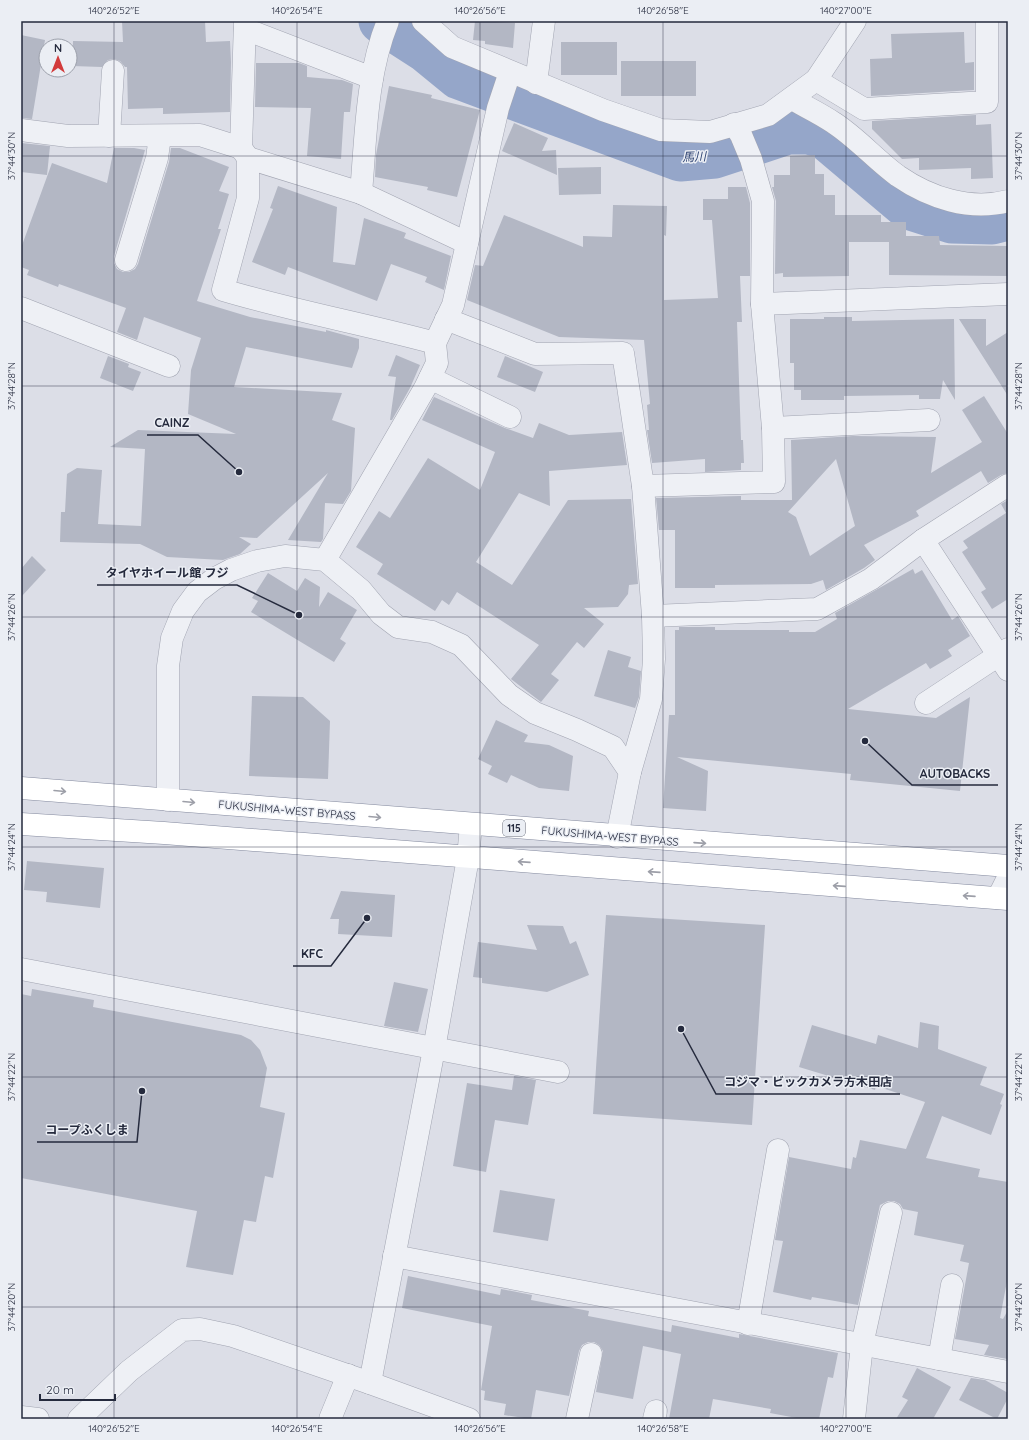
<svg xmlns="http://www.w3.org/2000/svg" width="1029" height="1440" font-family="Quicksand,'Noto Sans JP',sans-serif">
  <rect width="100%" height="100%" fill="#dcdee7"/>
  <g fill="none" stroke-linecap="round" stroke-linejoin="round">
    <path stroke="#95a6c9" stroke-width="45" d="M381,21L426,50L459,77L680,159L715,156L788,132H808L824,136L908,207L952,221L992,222L1008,218"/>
  </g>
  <g fill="#b3b7c4" fill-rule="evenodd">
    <path d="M122,21H205L206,42L230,41L231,62L230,112L163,114V108L128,109L127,67H125L120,61L114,59L108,60L102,67L72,66L73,41L123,42Z"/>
    <path d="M475,21L515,23L513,48L485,44V41L473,40Z"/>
    <path d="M964,32L965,63L974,62V90L871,96L870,59L892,58L891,34Z"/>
    <path d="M21,35L45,40L32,119L21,118Z"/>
    <rect x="561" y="42" width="56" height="33"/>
    <rect x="621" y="61" width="75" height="35"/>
    <path d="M256,63H299L307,66V77L342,80L353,84L350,112H344L341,159L307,156L311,108L255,107Z"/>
    <path d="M389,86L432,95L431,98L480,110L457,197L427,190L428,187L375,177L376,155Z"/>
    <path d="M976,115V125L991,124L993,178L971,179V168L919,170V158L902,159L872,129V121Z"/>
    <path d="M514,123L548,138L542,151L556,150L557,175L502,151Z"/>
    <path d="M21,143L50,146L47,175L21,172Z"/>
    <path d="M114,148H134L145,150L114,256V263L117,269L123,272H129L135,269L138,264L169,162L171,148H180L229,167L219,191L229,194L218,229H221L197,301L250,317L326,332V330L359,339V348L352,368L246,347L234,387L342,393L332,420L355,428L351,491L343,504L325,503L323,539L321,542L288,540L328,473L257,538L239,537L251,544L240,554L223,560L167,557L140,544L60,542L61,512H65L67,474L77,468L102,470L98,524L141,526L145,449L110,447L138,430L236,434L188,414L191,370L201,338L144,317L137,340L117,332L126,308L59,284L58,287L27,275L29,270L21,267V248L52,163L107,183Z"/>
    <path d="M815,155V174H824V195H835V215H881V222H906V236H939L940,245L1008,246V276L889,275V242H849V276L783,277V273L775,274L776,201L772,187H774V175H790V156Z"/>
    <path d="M601,167V194L559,195L558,168Z"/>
    <path d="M278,186L337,207L333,262L355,265L364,218L406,233L404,238L451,256L444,290L425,282L427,277L391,264L377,301L288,267L285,275L252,262L273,209L270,208Z"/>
    <path d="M728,187H746L750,203V276H740L742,322H737L741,440H743L744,463H741V470L705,472V459L652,463L647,430H649L647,405L650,404L644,340L559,337L467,300L475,265L483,266L504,215L583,247V236L612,237L613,205L667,206L666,236L664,235V300L718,298L712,220H703V199H728Z"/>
    <path d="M824,317H852V321L954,319L955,400L943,380L940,399H919V395L844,396V400H801V390H794V363H790V319H824Z"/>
    <path d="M959,319H986V346L1008,332V396Z"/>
    <path d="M396,355L420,365L410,388L392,420H390L396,377L388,376Z"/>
    <path d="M108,356L129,364L128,367L141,372L133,391L100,378Z"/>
    <path d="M505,356L543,372L535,392L497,377Z"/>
    <path d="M984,396L1008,434V473L1001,475L988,483L981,471L916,511L919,516L864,545L875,560L864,568L826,590L823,580L811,584L715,585V588H675V530H659L656,498L741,496V500H792L791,440L853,436L936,437L931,473L982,442L962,410ZM836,459L855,526L810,556L796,517L788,512Z"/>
    <path d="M434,397L505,428L533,438L539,423L569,435L622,432L627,465L549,471L550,506L519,493L476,562L512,585L568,500L631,499L638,584L629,585L628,594L618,607L584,608L604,624L584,648L577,642L551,674L559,680L541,702L511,679L539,645L457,592L449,605L442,600L435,611L377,574L383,564L356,547L379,511L390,518L428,458L480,490L495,452L422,420Z"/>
    <path d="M1008,500V599L992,609L981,592L986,589L962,552L968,548L963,541L1006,513L1001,504Z"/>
    <path d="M32,556L46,570L21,597V569Z"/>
    <path d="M913,569L915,574L922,570L952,620L958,616L970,636L948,650L952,656L930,669L926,663L848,709L936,718L970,697L960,791L850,780L851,774L677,757L708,771L706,811L663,808L669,715H675V630H679V627H715V630H789V632H815L837,619L835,613Z"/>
    <path d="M268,573L297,591L305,578L320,587L319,607L328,592L357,610L340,639L346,643L334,662L251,612L258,601L252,598Z"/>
    <path d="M608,650L631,657L628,667L641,671L639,697L635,708L594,696Z"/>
    <path d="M252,696L303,697L330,721L328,779L249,776Z"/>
    <path d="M496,720L528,735L524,742L549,745L573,756L569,791L539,788L511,775L507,783L488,774L492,766L478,759Z"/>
    <path d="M27,861L104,868L100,908L46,902L47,892L24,890Z"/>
    <path d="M341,891L395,895L392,937L338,934L339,919H330Z"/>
    <path d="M606,915L765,925L752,1125L593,1114Z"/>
    <path d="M527,925L563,926L570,944L576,941L589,975L547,992L482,983V978L473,977L478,942L537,950Z"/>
    <path d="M394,982L428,989L418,1032L384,1026Z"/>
    <path d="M32,989L94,1000L93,1007L241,1035L251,1040L260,1050L267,1068L260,1107L285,1113L273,1178L265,1176L256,1222L244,1220L233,1275L186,1267L197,1211L21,1178V994L31,996Z"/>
    <path d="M920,1022L939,1026L938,1049L987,1067L980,1085L1004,1094L1000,1104L1002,1105L991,1135L942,1116L926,1158L980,1169L978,1177L1008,1182V1276L1000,1318L1003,1319L1008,1310V1359L984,1355L989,1345L955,1339L969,1263L960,1261L964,1245L914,1235L918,1212L903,1209L900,1204L894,1201H888L880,1205L858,1305L812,1297L811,1300L773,1292L783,1241L775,1240L789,1157L851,1169L853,1157L856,1158L860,1140L906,1149L925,1102L876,1086L875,1090L799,1067L812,1025L876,1044L878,1035L918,1048Z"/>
    <path d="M514,1076L536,1080L528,1125L495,1120L486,1172L453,1166L467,1083L512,1090Z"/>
    <path d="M500,1190L555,1199L548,1241L493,1232Z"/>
    <path d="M408,1276L500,1295L501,1289L532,1295L531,1300L589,1311L588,1316L671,1332L672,1325L739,1338V1334L838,1353L833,1378L828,1377L819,1419H802L770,1413L771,1409L713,1399L709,1419H669L681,1354L643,1346L633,1399L596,1392L603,1351L599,1345L594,1342H588L582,1345L579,1351L569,1396L536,1390L531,1419L504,1415L506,1404L484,1400L485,1391L481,1390L492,1326L402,1308Z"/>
    <path d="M917,1368L951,1387L933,1419H896L908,1400L902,1397Z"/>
    <path d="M971,1378L985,1380L1008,1393V1398L997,1419L959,1400Z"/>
  </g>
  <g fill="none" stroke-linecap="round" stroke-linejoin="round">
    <g stroke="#a1a4b1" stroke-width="23">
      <g id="minor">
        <path d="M245,21L241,148L248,158V198L223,290C293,311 365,324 435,343L453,305L498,108L510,72"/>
        <path d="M423,21L452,47L603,110L661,130L710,132L768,115L816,80L855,21"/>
        <path d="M245,29L372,78"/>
        <path d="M816,80L864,109L987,102V21"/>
        <path d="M536,83L544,21"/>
        <path d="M792,99C806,107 821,114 834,123C857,138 876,160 898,176C930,198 970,211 1008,201"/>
        <path d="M21,130L68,136L200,135L241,148"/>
        <path d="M109,136L113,71"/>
        <path d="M248,158L361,193L467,243"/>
        <path d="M361,193C366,136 366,75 388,21"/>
        <path d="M126,260L157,158L160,136"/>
        <path d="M762,304L1008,294"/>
        <path d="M21,308L169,366"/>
        <path d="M446,319L535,354L623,353L643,486L653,616L654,659L651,699L630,772L617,837"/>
        <path d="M430,378L510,417"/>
        <path d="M773,428L929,420"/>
        <path d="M1008,485L923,540L1008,670"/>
        <path d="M643,486L774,482L773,428L762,304L763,201L751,159L741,135L734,124"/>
        <path d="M325,560L425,388L437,363L435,343"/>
        <path d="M653,616L817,609L871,579L923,540"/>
        <path d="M926,703L1008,649"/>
        <path d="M168,800V666L172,638L183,611L197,592L214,579L231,570L257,561L285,556L325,560L361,590L381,614L398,627L432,632L461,645L509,695L535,713L577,730L613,747L630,772"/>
        <path d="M998,898L1008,878"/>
        <path d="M21,969L558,1072"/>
        <path d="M394,1256L1008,1372"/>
        <path d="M748,1324L778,1150"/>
        <path d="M939,1359L952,1285"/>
        <path d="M370,1383L434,1049L468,858L471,825"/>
        <path d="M21,1417L38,1419"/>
        <path d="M79,1419L129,1371L182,1330L200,1329L233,1336L370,1383L469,1419"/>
        <path d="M330,1419L348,1375"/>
        <path d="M577,1419L591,1354"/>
        <path d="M654,1419L656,1411"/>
        <path d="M854,1419L862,1345L891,1213"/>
      </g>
    </g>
    <g stroke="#83899e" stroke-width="23">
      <g id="highway">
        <path d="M21,788L1008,866"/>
        <path d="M21,824L164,833L1008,899"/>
      </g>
    </g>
    <use href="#minor" stroke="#eef0f5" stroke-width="22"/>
    <use href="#highway" stroke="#fff" stroke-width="22"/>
  </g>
  <defs><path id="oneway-shaft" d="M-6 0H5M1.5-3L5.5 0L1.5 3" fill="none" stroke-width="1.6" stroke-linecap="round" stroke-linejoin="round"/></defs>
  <g stroke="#9d9fa8">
    <use href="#oneway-shaft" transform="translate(60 791) rotate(5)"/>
    <use href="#oneway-shaft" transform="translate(189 802) rotate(5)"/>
    <use href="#oneway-shaft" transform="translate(375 817) rotate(5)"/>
    <use href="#oneway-shaft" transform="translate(700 843) rotate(4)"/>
    <use href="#oneway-shaft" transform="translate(524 862) rotate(-176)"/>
    <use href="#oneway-shaft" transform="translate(654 872) rotate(-176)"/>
    <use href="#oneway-shaft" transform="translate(839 886) rotate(-176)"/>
    <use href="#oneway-shaft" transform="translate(969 896) rotate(-176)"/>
  </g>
  <path fill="none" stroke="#252a3d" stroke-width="1" stroke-opacity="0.45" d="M114,21V1419M297,21V1419M480,21V1419M663,21V1419M846,21V1419M21,156H1008M21,386H1008M21,617H1008M21,847H1008M21,1077H1008M21,1307H1008"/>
  <g text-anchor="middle" stroke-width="3" stroke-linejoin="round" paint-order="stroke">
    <rect fill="#ebeef4" stroke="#606574" stroke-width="1" x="503" y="820" width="22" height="16" rx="3"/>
    <g font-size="10" font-weight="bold" fill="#252a3d">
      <text x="514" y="832">115</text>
    </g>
    <g font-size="11" fill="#252a3d" stroke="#ebeef4">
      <text transform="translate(287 810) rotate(5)" y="4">FUKUSHIMA-WEST BYPASS</text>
      <text transform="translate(610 836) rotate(5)" y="4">FUKUSHIMA-WEST BYPASS</text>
    </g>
    <g font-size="12" font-style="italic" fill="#2e4372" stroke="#ebeef4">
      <text transform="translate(694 157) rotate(-2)" y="4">馬川</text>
    </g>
  </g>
  <path fill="none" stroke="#252a3d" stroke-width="1.5" d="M239 472L198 435H147M299 615L237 585H97M865 741L912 785H998M367 918L331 966H293M681 1029L716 1094H900M142 1091L137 1142H37"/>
  <g fill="#252a3d" stroke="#ebeef4" stroke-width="1.5">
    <circle cx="239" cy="472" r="4"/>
    <circle cx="299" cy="615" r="4"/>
    <circle cx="865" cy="741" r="4"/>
    <circle cx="367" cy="918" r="4"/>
    <circle cx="681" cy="1029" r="4"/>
    <circle cx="142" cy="1091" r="4"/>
  </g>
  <g font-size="12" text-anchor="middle" font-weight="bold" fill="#252a3d" stroke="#ebeef4" stroke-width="3" stroke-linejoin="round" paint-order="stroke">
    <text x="172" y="427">CAINZ</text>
    <text x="167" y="577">タイヤホイール館 フジ</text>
    <text x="955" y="778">AUTOBACKS</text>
    <text x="312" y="958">KFC</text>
    <text x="808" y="1086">コジマ・ビックカメラ方木田店</text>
    <text x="87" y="1134">コープふくしま</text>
  </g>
  <rect width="1029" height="1440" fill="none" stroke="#ebeef4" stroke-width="44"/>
  <g transform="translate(58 58)"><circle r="19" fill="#ebeef4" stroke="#9ca0ab"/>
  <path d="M0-3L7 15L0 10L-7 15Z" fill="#d23a3b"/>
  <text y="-6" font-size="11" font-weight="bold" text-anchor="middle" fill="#252a3d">N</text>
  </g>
  <path d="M40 1394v6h75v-6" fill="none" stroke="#252a3d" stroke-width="2"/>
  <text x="46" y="1394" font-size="12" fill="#252a3d" stroke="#ebeef4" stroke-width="3" paint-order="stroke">20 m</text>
  <rect x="22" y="22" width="985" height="1396" fill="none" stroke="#252a3d" stroke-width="1.5"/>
  <g font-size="10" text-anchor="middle" fill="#252a3d">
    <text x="114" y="14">140°26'52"E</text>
    <text x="297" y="14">140°26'54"E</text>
    <text x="480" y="14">140°26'56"E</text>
    <text x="663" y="14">140°26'58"E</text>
    <text x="846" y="14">140°27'00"E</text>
    <text transform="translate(11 156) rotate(-90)" y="4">37°44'30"N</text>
    <text transform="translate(1018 156) rotate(-90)" y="4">37°44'30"N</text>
    <text transform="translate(11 386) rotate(-90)" y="4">37°44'28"N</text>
    <text transform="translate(1018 386) rotate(-90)" y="4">37°44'28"N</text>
    <text transform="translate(11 617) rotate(-90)" y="4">37°44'26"N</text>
    <text transform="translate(1018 617) rotate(-90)" y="4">37°44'26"N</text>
    <text transform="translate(11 847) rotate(-90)" y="4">37°44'24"N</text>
    <text transform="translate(1018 847) rotate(-90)" y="4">37°44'24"N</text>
    <text transform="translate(11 1077) rotate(-90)" y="4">37°44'22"N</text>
    <text transform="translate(1018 1077) rotate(-90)" y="4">37°44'22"N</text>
    <text transform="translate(11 1307) rotate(-90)" y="4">37°44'20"N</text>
    <text transform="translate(1018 1307) rotate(-90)" y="4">37°44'20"N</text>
    <text x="114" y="1432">140°26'52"E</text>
    <text x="297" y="1432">140°26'54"E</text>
    <text x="480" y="1432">140°26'56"E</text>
    <text x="663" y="1432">140°26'58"E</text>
    <text x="846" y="1432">140°27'00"E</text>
  </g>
</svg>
